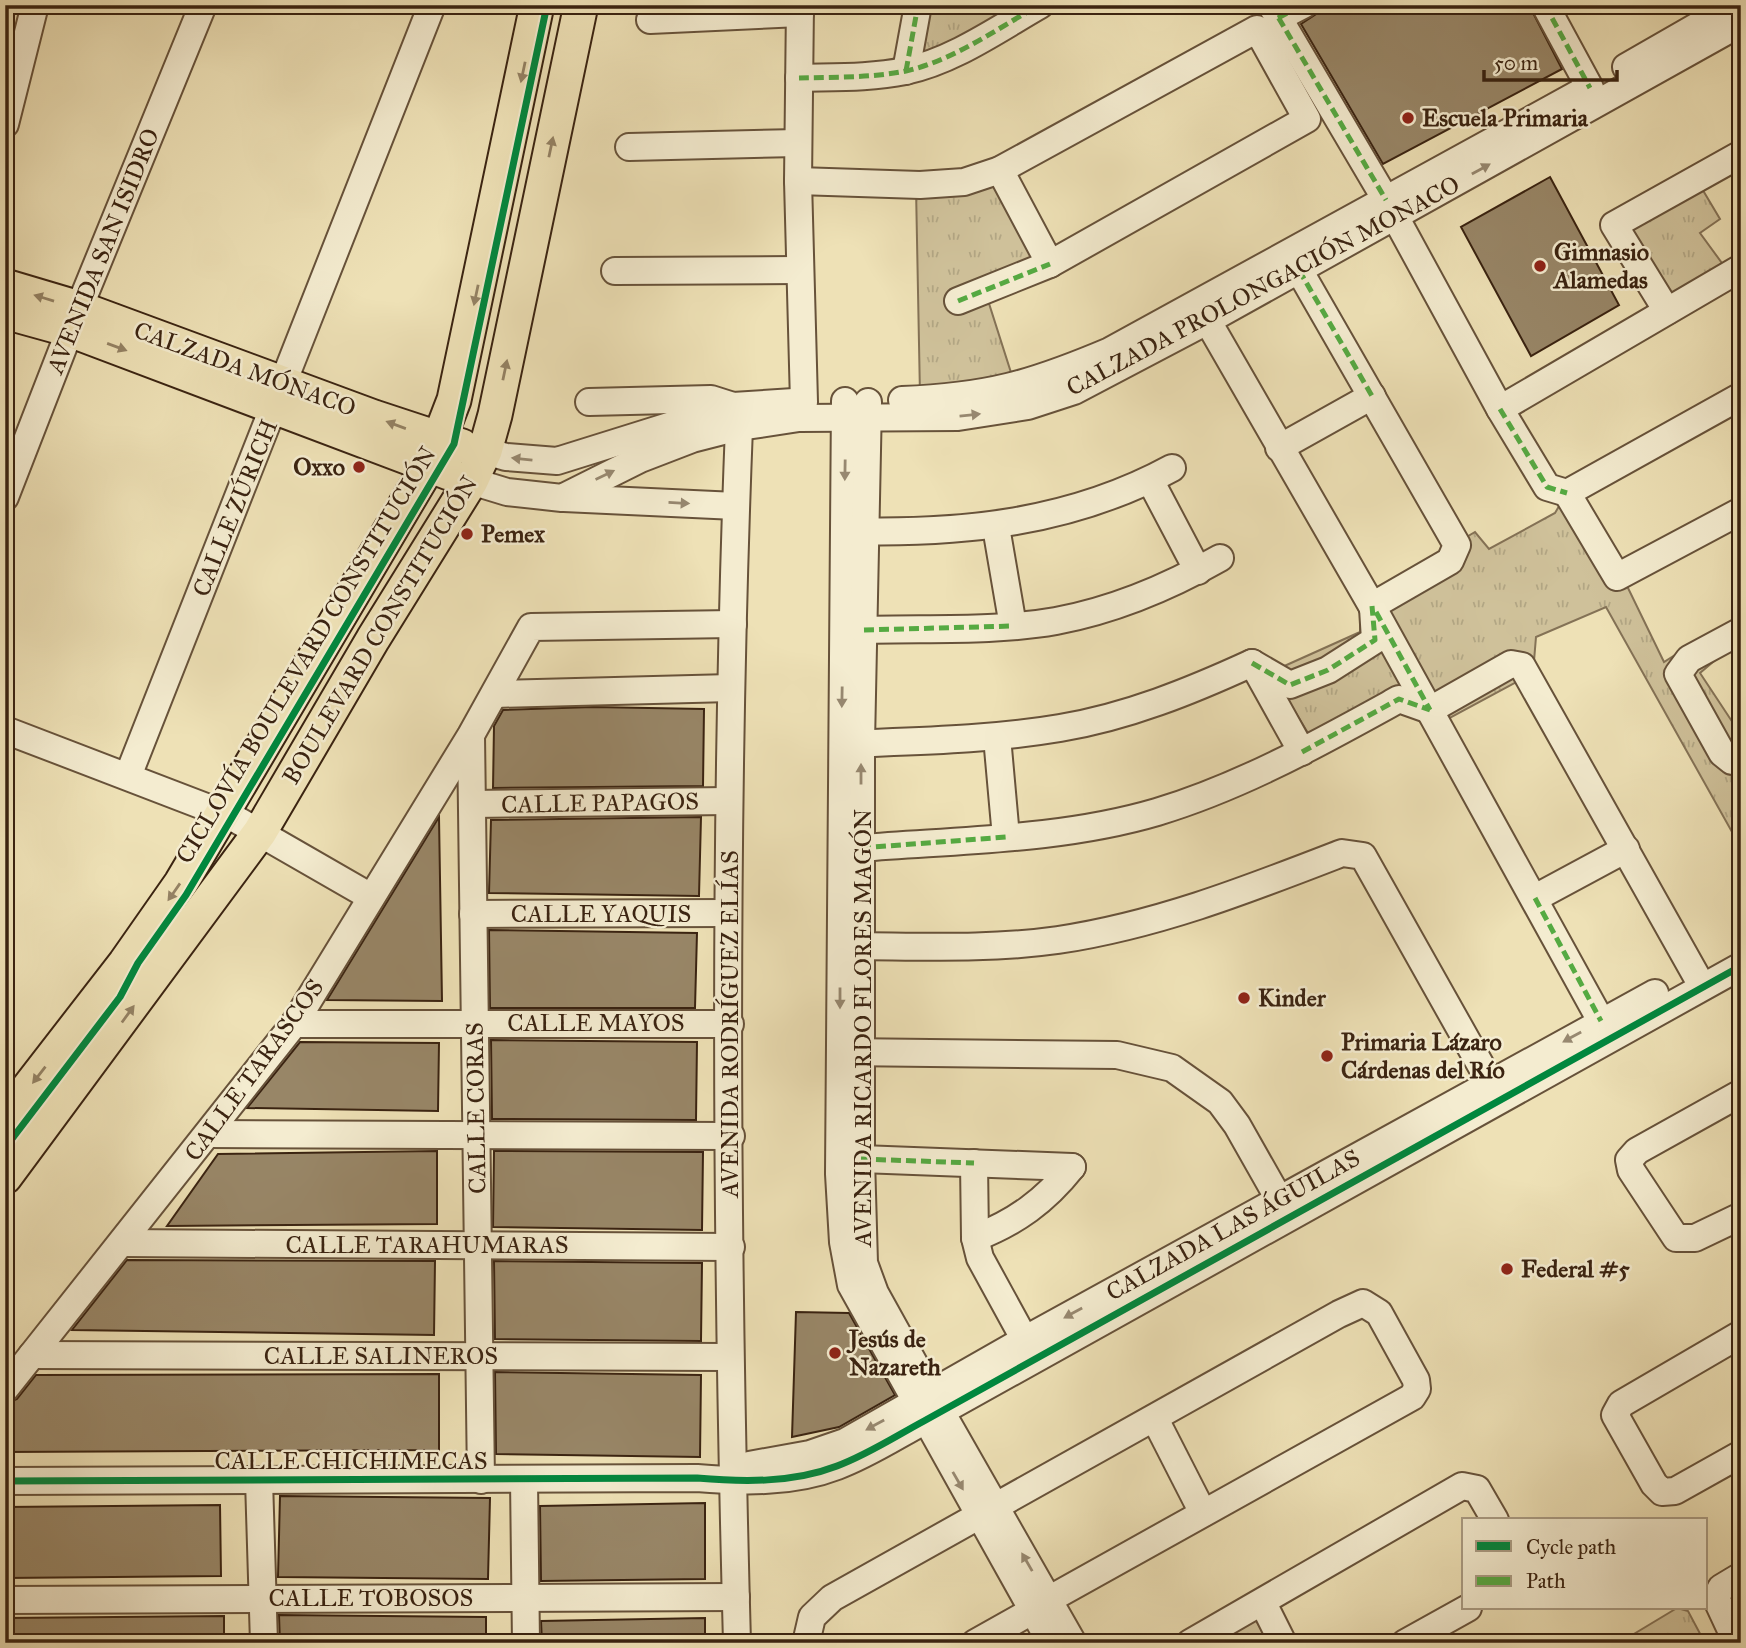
<svg xmlns="http://www.w3.org/2000/svg" width="1746" height="1648" font-family="'IM FELL Great Primer',serif">
  <defs>
    <pattern id="park-tufts" width="24" height="20" patternUnits="userSpaceOnUse" patternTransform="scale(1.75)"><rect width="24" height="20" fill="#cfc19a"/><path d="M3 7l-1-3M5 7V3M7 7l1-3M15 17l-1-3M17 17v-4M19 17l1-3" fill="none" stroke="#b2a684"/></pattern>
  </defs>
  <rect width="100%" height="100%" fill="#eee1b6"/>
  <filter id="stains"><feTurbulence type="fractalNoise" baseFrequency=".00286" numOctaves="4"/><feColorMatrix values="0 0 0 0 .2 0 0 0 0 .09 0 0 0 0 .02 0 0 0 .5 -.17"/></filter>
  <radialGradient id="worn" r=".72"><stop offset=".6" stop-color="#630" stop-opacity="0"/><stop offset="1" stop-color="#630" stop-opacity=".3"/></radialGradient>
  <g fill="url(#park-tufts)" stroke="#847256" stroke-width="2">
    <path d="M903,5H1028L903,78Z"/>
    <path d="M1007,170L1060,267L986,294L1014,382L920,395L916,188Z"/>
    <path d="M1698,182L1720,219L1700,233L1727,270L1669,306L1618,227Z"/>
    <path d="M1575,479L1664,662L1706,635L1720,656L1700,673L1741,735V848L1606,607L1536,637L1533,673L1446,720L1396,703L1317,748L1271,672L1360,632V600L1475,532L1489,549L1555,513Z"/>
    <path d="M1677,1608L1688,1611L1705,1643H1619Z"/>
    <path d="M1253,1615L1269,1643H1203Z"/>
  </g>
  <g fill="#988667" stroke="#3a2311" stroke-width="2">
    <path d="M1319,5H1529L1562,69L1383,164L1301,24L1316,14Z"/>
    <path d="M1550,177L1619,305L1531,356L1461,227Z"/>
    <path d="M593,707L704,709L703,786L493,788L494,726L503,710Z"/>
    <path d="M439,817L442,1001L327,1000Z"/>
    <path d="M701,817L699,896L489,893L491,820Z"/>
    <path d="M489,930L697,933L695,1008H490Z"/>
    <path d="M491,1040L697,1042L696,1120L492,1119Z"/>
    <path d="M300,1042L439,1043L438,1111L247,1108Z"/>
    <path d="M437,1151V1224L167,1226L218,1154Z"/>
    <path d="M494,1151L703,1152L702,1230L493,1227Z"/>
    <path d="M127,1260L435,1261L434,1335L72,1330Z"/>
    <path d="M494,1261L702,1263L701,1341L495,1339Z"/>
    <path d="M796,1312L849,1313L895,1395L839,1427L792,1437Z"/>
    <path d="M495,1372L701,1375L700,1457L496,1454Z"/>
    <path d="M439,1374V1450L5,1452V1404L17,1399L36,1375Z"/>
    <path d="M280,1496L490,1498L488,1579L278,1577Z"/>
    <path d="M705,1503V1579L541,1581L540,1506Z"/>
    <path d="M220,1505L221,1576L5,1578V1507Z"/>
    <path d="M279,1615L486,1617V1643H280Z"/>
    <path d="M224,1616V1643H5V1618Z"/>
    <path d="M705,1618V1643H542L541,1621Z"/>
  </g>
  <g fill="none" stroke-linecap="round" stroke-linejoin="round">
    <g stroke="#67523a" stroke-width="30">
      <g id="minor">
        <path d="M1271,5L1386,200L1500,409L1547,487L1567,493"/>
        <path d="M1545,5L1590,88"/>
        <path d="M1278,18L1303,5"/>
        <path d="M650,20L800,13"/>
        <path d="M1626,67L1734,5"/>
        <path d="M906,71L918,5"/>
        <path d="M799,78C834,77 871,78 905,71C953,61 998,29 1040,5"/>
        <path d="M5,124L35,5"/>
        <path d="M629,147L798,143"/>
        <path d="M1000,170L1050,264"/>
        <path d="M798,181L920,185L964,182L1000,170L1257,29L1307,119L1050,264L958,301"/>
        <path d="M1299,270L1457,545L1450,561L1372,606"/>
        <path d="M615,271L799,270"/>
        <path d="M1199,306L1372,606L1601,1021"/>
        <path d="M1667,311L1614,225L1741,154"/>
        <path d="M902,400C987,397 1032,384 1110,351L1587,89"/>
        <path d="M845,401L839,1174L843,1242L851,1285L1051,1643"/>
        <path d="M589,402L711,399L733,406L739,427C723,832 726,1238 737,1643"/>
        <path d="M868,402L861,743V1159L864,1263L875,1293L931,1394L1073,1643"/>
        <path d="M1500,409L1741,268"/>
        <path d="M799,418L804,402L798,181L800,5"/>
        <path d="M1279,448L1372,396"/>
        <path d="M485,451L506,457L557,461L733,406L794,402"/>
        <path d="M1150,480L1198,571"/>
        <path d="M471,481L507,492L562,498L640,459L692,439L739,427L799,418L958,417L1028,406L1074,391L1207,321L1741,23"/>
        <path d="M1567,493L1617,577L1741,511"/>
        <path d="M1567,493L1741,396"/>
        <path d="M5,497L70,330L203,5"/>
        <path d="M564,498L736,506"/>
        <path d="M996,527L1013,626"/>
        <path d="M849,531C962,534 1071,523 1172,468"/>
        <path d="M864,630C928,628 994,632 1056,621C1115,610 1169,587 1220,558"/>
        <path d="M1741,631L1689,659L1678,674L1722,753L1732,761L1741,760"/>
        <path d="M1252,663L1290,685L1328,670L1375,640L1373,608"/>
        <path d="M1253,664L1302,752"/>
        <path d="M495,694L731,688"/>
        <path d="M1430,710L1511,664L1522,666L1702,986"/>
        <path d="M5,730L232,817L371,897"/>
        <path d="M471,736L481,1480"/>
        <path d="M997,737L1006,837"/>
        <path d="M846,744C918,741 989,740 1060,728C1127,717 1191,691 1252,663"/>
        <path d="M128,776L432,5"/>
        <path d="M472,804L729,801"/>
        <path d="M861,848C959,840 1062,840 1157,812C1243,786 1321,742 1399,699L1430,710"/>
        <path d="M1535,898L1626,849"/>
        <path d="M473,914L728,913"/>
        <path d="M845,946C916,946 988,950 1058,940C1158,925 1249,889 1342,853L1363,856L1498,1096"/>
        <path d="M294,1024H730"/>
        <path d="M843,1052L1117,1055L1172,1068L1220,1102L1237,1125L1288,1215"/>
        <path d="M1741,1093L1637,1151L1629,1160L1631,1170L1676,1238H1695L1741,1216"/>
        <path d="M210,1134L731,1136"/>
        <path d="M861,1159L1072,1167"/>
        <path d="M974,1163L975,1238L980,1258L1032,1353"/>
        <path d="M975,1238C1016,1222 1045,1201 1072,1167"/>
        <path d="M122,1243L731,1247"/>
        <path d="M1741,1334L1621,1404L1615,1415L1654,1484L1662,1492L1675,1491L1741,1454"/>
        <path d="M32,1355L730,1357"/>
        <path d="M5,1389L294,1024L471,735L531,627L733,624"/>
        <path d="M1155,1419L1203,1513"/>
        <path d="M749,1465L810,1454L845,1442L1024,1340L1655,993"/>
        <path d="M259,1480L264,1643"/>
        <path d="M524,1480L526,1643"/>
        <path d="M5,1481L697,1478C743,1482 793,1483 837,1466C867,1455 896,1436 924,1421L1741,966"/>
        <path d="M5,1600L736,1597"/>
        <path d="M1263,1603L1283,1643"/>
        <path d="M806,1643L812,1617L832,1598L1339,1314L1363,1303L1379,1313L1416,1380L1417,1389L1412,1397L1048,1600"/>
        <path d="M975,1643L1032,1611"/>
        <path d="M1190,1643L1462,1486L1477,1489L1495,1520"/>
        <path d="M1405,1643L1468,1608"/>
        <path d="M1737,1643L1716,1598L1721,1588L1741,1576"/>
      </g>
    </g>
    <g stroke="#3a2311" stroke-width="37">
      <g id="major">
        <path d="M5,286L79,308L374,417L462,446"/>
        <path d="M5,312L70,330L449,473"/>
        <path d="M5,1118L125,963L181,883L429,465L454,400L537,5"/>
        <path d="M5,1177L260,832L373,639L471,481L485,451L495,415L581,5"/>
      </g>
    </g>
    <use href="#minor" stroke="#f4ecd0" stroke-width="26"/>
    <use href="#major" stroke="#eee1b6" stroke-width="33"/>
    <g stroke="#55aa42" stroke-width="5" stroke-dasharray="10 5" stroke-linecap="butt">
      <path d="M1271,5L1386,200"/>
      <path d="M1545,5L1590,88"/>
      <path d="M1278,18L1303,5"/>
      <path d="M906,71L918,5"/>
      <path d="M799,78C834,77 871,78 906,71C951,61 992,32 1031,10"/>
      <path d="M1299,270L1372,396"/>
      <path d="M958,301L1050,264"/>
      <path d="M1500,409L1547,487L1567,493"/>
      <path d="M1376,612L1430,710"/>
      <path d="M864,630L1013,626"/>
      <path d="M1252,663L1290,685L1328,670L1375,640L1372,606"/>
      <path d="M1302,752L1399,699L1430,710"/>
      <path d="M861,848L1006,837"/>
      <path d="M1535,898L1601,1021"/>
      <path d="M861,1159L974,1163"/>
    </g>
    <g stroke="#f4ecd0" stroke-width="11">
      <g id="cycleway">
        <path d="M5,1148L120,997L138,963L186,895L454,444L547,5"/>
        <path d="M5,1481L697,1478C743,1482 793,1483 837,1466C867,1455 896,1436 924,1421L1741,966"/>
      </g>
    </g>
    <use href="#cycleway" stroke="#00873e" stroke-width="7"/>
  </g>
  <defs><path id="oneway-solid" d="M-6-.8H1V-3.2L6.5 0L1 3.2V.8H-6Z" transform="scale(1.75)"/></defs>
  <g fill="#948264">
    <use href="#oneway-solid" transform="translate(523 72) rotate(102)"/>
    <use href="#oneway-solid" transform="translate(551 147) rotate(-78)"/>
    <use href="#oneway-solid" transform="translate(476 295) rotate(102)"/>
    <use href="#oneway-solid" transform="translate(44 298) rotate(-163)"/>
    <use href="#oneway-solid" transform="translate(117 347) rotate(20)"/>
    <use href="#oneway-solid" transform="translate(505 370) rotate(-78)"/>
    <use href="#oneway-solid" transform="translate(396 425) rotate(-160)"/>
    <use href="#oneway-solid" transform="translate(174 892) rotate(125)"/>
    <use href="#oneway-solid" transform="translate(128 1014) rotate(-54)"/>
    <use href="#oneway-solid" transform="translate(39 1075) rotate(128)"/>
  </g>
  <g fill="#978870">
    <use href="#oneway-solid" transform="translate(1481 169) rotate(-29)"/>
    <use href="#oneway-solid" transform="translate(970 415) rotate(-6)"/>
    <use href="#oneway-solid" transform="translate(522 459) rotate(-174)"/>
    <use href="#oneway-solid" transform="translate(845 470) rotate(91)"/>
    <use href="#oneway-solid" transform="translate(605 475) rotate(-26)"/>
    <use href="#oneway-solid" transform="translate(679 503) rotate(3)"/>
    <use href="#oneway-solid" transform="translate(842 697) rotate(91)"/>
    <use href="#oneway-solid" transform="translate(861 774) rotate(-90)"/>
    <use href="#oneway-solid" transform="translate(840 998) rotate(90)"/>
    <use href="#oneway-solid" transform="translate(1572 1037) rotate(151)"/>
    <use href="#oneway-solid" transform="translate(1073 1313) rotate(151)"/>
    <use href="#oneway-solid" transform="translate(875 1425) rotate(151)"/>
    <use href="#oneway-solid" transform="translate(958 1481) rotate(60)"/>
    <use href="#oneway-solid" transform="translate(1027 1562) rotate(-120)"/>
  </g>
  <g fill="#8f2418" stroke="#f4ecd0" stroke-width="2.5">
    <circle cx="1408" cy="118" r="7"/>
    <circle cx="1540" cy="266" r="7"/>
    <circle cx="359" cy="467" r="7"/>
    <circle cx="467" cy="534" r="7"/>
    <circle cx="1244" cy="998" r="7"/>
    <circle cx="1327" cy="1056" r="7"/>
    <circle cx="1507" cy="1269" r="7"/>
    <circle cx="835" cy="1353" r="7"/>
  </g>
  <g text-anchor="middle" stroke-width="5" stroke-linejoin="round" paint-order="stroke">
    <g font-size="24" font-weight="bold" fill="#3a2311" stroke="#f4ecd0" text-anchor="start">
      <text x="1422" y="126">Escuela Primaria</text>
      <text x="1554" y="260">Gimnasio<tspan x="1554" dy="28">Alamedas</tspan></text>
      <text x="345" y="475" text-anchor="end">Oxxo</text>
      <text x="481" y="542">Pemex</text>
      <text x="1258" y="1006">Kinder</text>
      <text x="1341" y="1050">Primaria Lázaro<tspan x="1341" dy="28">Cárdenas del Río</tspan></text>
      <text x="1521" y="1277">Federal #5</text>
      <text x="849" y="1347">Jesús de<tspan x="849" dy="28">Nazareth</tspan></text>
    </g>
    <g font-size="24" fill="#3a2311" stroke="#f4ecd0">
      <text transform="translate(103 251) rotate(-68)" y="8">AVENIDA SAN ISIDRO</text>
      <text transform="translate(1263 286) rotate(-28)" y="8">CALZADA PROLONGACIÓN MONACO</text>
      <text transform="translate(245 369) rotate(20)" y="8">CALZADA MÓNACO</text>
      <text transform="translate(235 508) rotate(-68)" y="8">CALLE ZÚRICH</text>
      <text transform="translate(380 630) rotate(-59)" y="8">BOULEVARD CONSTITUCIÓN</text>
      <text transform="translate(306 655) rotate(-59)" y="8">CICLOVÍA BOULEVARD CONSTITUCIÓN</text>
      <text transform="translate(600 803) rotate(-1)" y="8">CALLE PAPAGOS</text>
      <text x="601" y="922">CALLE YAQUIS</text>
      <text x="596" y="1031">CALLE MAYOS</text>
      <text transform="translate(730 1024) rotate(-90)" y="8">AVENIDA RODRÍGUEZ ELÍAS</text>
      <text transform="translate(863 1028) rotate(-90)" y="8">AVENIDA RICARDO FLORES MAGÓN</text>
      <text transform="translate(254 1070) rotate(-54)" y="8">CALLE TARASCOS</text>
      <text transform="translate(476 1108) rotate(-91)" y="8">CALLE CORAS</text>
      <text transform="translate(1233 1225) rotate(-29)" y="8">CALZADA LAS ÁGUILAS</text>
      <text x="427" y="1253">CALLE TARAHUMARAS</text>
      <text x="381" y="1364">CALLE SALINEROS</text>
      <text x="351" y="1469">CALLE CHICHIMECAS</text>
      <text x="371" y="1606">CALLE TOBOSOS</text>
    </g>
  </g>
  <rect width="1746" height="1648" fill="none" stroke="#eee1b6" stroke-width="28"/>
  <rect x="7" y="7" width="1732" height="1634" fill="none" stroke="#3a2311" stroke-width="3.5"/>
  <rect x="14" y="14" width="1718" height="1620" fill="none" stroke="#3a2311" stroke-width="2"/>
  <rect x="1462" y="1518" width="245" height="91" fill="#f4ecd0" stroke="#aa9c84" stroke-width="2"/>
  <rect x="1476" y="1541" width="35" height="10" fill="#00873e" stroke="#aa9c84" stroke-width="2"/>
  <text x="1526" y="1554" font-size="21" fill="#3a2311">Cycle path</text>
  <rect x="1476" y="1576" width="35" height="10" fill="#55aa42" stroke="#aa9c84" stroke-width="2"/>
  <text x="1526" y="1588" font-size="21" fill="#3a2311">Path</text>
  <path d="M1484 70v10h133v-10" fill="none" stroke="#3a2311" stroke-width="3.5"/>
  <text x="1494" y="70" font-size="21" fill="#3a2311" stroke="#f4ecd0" stroke-width="5" paint-order="stroke">50 m</text>
  <rect width="100%" height="100%" filter="url(#stains)"/>
  <rect width="100%" height="100%" fill="url(#worn)"/>
</svg>
